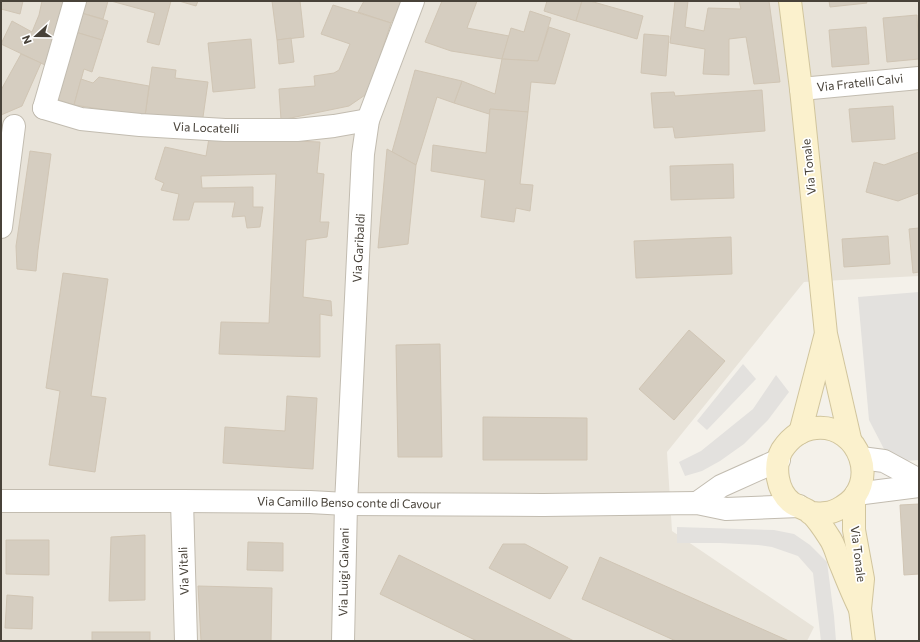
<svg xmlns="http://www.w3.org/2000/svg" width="920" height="642" font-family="Commissioner,sans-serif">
  <rect width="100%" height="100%" fill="#f4f1ea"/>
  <path fill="#e8e3d9" d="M1,1H919V276L804,282L667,452L672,531L814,627L807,641H1Z"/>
  <g fill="#e3e1de">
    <path d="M919,292V460L905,461L884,449L869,420L858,297Z"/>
    <path d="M743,364L756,379L707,430L697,421Z"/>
    <path d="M776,375L789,392L768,420L744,444L720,461L702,471L685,476L679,462L701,451L753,409Z"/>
    <path d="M677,527L774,530L794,534L810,545L827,562L834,616L836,641H821L813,573L798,556L772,547L758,545L720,543H677Z"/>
  </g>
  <g fill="#d5cdc0" stroke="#d0c5b4">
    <path d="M1,1H23L20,14L1,9Z"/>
    <path d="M42,1H68L47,66L1,44L12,21L32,32L39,15Z"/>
    <path d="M81,1H108L103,19L78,12Z"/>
    <path d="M111,1H171L159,45L147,42L155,13Z"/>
    <path d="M179,1H198L196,6Z"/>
    <path d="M272,1H300L304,37L277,40Z"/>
    <path d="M364,1H403L391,23L358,12Z"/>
    <path d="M442,1H477L467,28L509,36L502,59L451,51L425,42Z"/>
    <path d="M547,1H582L576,21L544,11Z"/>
    <path d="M582,1H590L643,16L637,39L576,21Z"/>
    <path d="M675,1H688L685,27L704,31L708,8L741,9L739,1H769L780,82L754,84L746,37L729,39V75L703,74L705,49L670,43Z"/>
    <path d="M829,1H866L867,3L830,7Z"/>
    <path d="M333,5L391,23L368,93L349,106L281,120L279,89L315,86L314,76L334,73L339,70L350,44L321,34Z"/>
    <path d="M530,11L551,18L538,61L502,59L511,28L524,32Z"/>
    <path d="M78,12L108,21L102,40L72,31Z"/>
    <path d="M917,15L919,59L887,62L883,18Z"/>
    <path d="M549,27L570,34L555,84L531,82L528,112L490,109L489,114L454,103L462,81L495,94L502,59L538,61Z"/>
    <path d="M866,27L869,64L832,67L829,30Z"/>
    <path d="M72,31L102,40L92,72L84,69L74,105L52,98Z"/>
    <path d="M644,34L669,36L666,76L641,73Z"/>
    <path d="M291,38L294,62L279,64L277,40Z"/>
    <path d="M251,39L255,88L213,92L208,43Z"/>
    <path d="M21,54L41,63L22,106L1,115V90Z"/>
    <path d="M152,67L176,70L175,78L208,82L202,124L145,116Z"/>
    <path d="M415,70L462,81L454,103L437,97L416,165L392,152Z"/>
    <path d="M99,77L149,86L145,116L74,105L81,79L93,83Z"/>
    <path d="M762,90L765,131L675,138L673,127L654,128L651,93L674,92L675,96Z"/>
    <path d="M893,106L895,139L852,142L849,109Z"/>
    <path d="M490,109L528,112L520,184L533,185L530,211L516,208L514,222L481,217L485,180L431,171L433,145L486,153Z"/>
    <path d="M209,138L320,142L317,173L324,174L320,222H329L327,237L306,240L303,297L331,301L332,316L320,314V357L219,354L221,322L269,323L276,174L201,176L202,188L253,187V207H263L260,227L247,228L245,216L232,217L235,202H194L189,220H173L179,194L161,190L164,183L155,179L165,147L206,156Z"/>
    <path d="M387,149L416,165L408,244L378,248Z"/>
    <path d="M30,151L51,154L38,250L36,271L17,269L16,246Z"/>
    <path d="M919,152V193L898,201L866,192L874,162L884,165Z"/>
    <path d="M733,164L734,198L671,200L670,166Z"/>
    <path d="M919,228V272L913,273L909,229Z"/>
    <path d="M888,236L890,264L844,267L842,239Z"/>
    <path d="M731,237L732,274L636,278L634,241Z"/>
    <path d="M63,273L108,279L91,396L106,398L95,472L49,465L60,391L46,388Z"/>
    <path d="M689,330L725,361L674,420L639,389Z"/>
    <path d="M440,344L442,457H398L396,345Z"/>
    <path d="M287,396L317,398L313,469L223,463L225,427L285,431Z"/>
    <path d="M483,417L587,418V460H483Z"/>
    <path d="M919,504V574L904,575L900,505Z"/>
    <path d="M145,535V600L109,601L111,537Z"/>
    <path d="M6,540H49V575L6,574Z"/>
    <path d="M248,542L283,543V571L247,570Z"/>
    <path d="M503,544H525L568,567L550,599L489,568Z"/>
    <path d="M399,555L574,641H477L380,594Z"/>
    <path d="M600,557L789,641H676L582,599Z"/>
    <path d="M198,586L272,588L271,641H201Z"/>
    <path d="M7,595L33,597L32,629L5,628Z"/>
    <rect x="92" y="632" width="58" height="9"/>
  </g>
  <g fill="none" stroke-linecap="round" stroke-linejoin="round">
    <g stroke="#c2bcb0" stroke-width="24">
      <g id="minor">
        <path d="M801,89L919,78"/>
        <path d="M44,108L81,119L140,125L225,130H297L334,126L368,120"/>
        <path d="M44,108L75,1"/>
        <path d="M1,227L14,126"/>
        <path d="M861,458L884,461L919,480"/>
        <path d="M856,494L919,486"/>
        <path d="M182,501L186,641"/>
        <path d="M343,641L346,504L363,154L368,120L413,1"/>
      </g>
    </g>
    <g stroke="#c2bcb0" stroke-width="24">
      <g id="tertiary">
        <path d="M1,501H182L310,502L346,504L543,505L697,503L726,509L799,506"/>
        <path d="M697,503L721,486L779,460"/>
      </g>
    </g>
    <g stroke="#d1c59d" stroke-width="24">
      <g id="secondary">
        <path d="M790,1L801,89L826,334L850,439"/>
        <path d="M800,433L825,337"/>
        <path d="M854,498V530L863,579L860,609L864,641"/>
        <path d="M810,513C815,513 821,514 825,513C832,513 837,510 842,507C881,485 860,424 816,428C801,429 790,438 782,450C773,466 777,492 792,503C798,507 805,508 811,513C817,519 824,529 829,537C835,545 837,556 841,565C847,580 853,595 860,609"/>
      </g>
    </g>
    <use href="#minor" stroke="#fff" stroke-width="22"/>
    <use href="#tertiary" stroke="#fff" stroke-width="22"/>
    <use href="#secondary" stroke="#fbf1cd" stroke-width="22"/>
  </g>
  <g text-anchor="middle" stroke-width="3.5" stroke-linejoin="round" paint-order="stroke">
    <g font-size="12" fill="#484239" stroke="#fff">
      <text transform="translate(860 83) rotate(-6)" y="4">Via Fratelli Calvi</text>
      <text transform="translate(206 128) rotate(2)" y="4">Via Locatelli</text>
      <text transform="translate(809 167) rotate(-96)" y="4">Via Tonale</text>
      <text transform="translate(359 248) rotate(-87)" y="4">Via Garibaldi</text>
      <text transform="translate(349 503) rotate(1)" y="4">Via Camillo Benso conte di Cavour</text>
      <text transform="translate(858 554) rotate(83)" y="4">Via Tonale</text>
      <text transform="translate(184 571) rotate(-92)" y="4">Via Vitali</text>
      <text transform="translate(344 572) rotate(-89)" y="4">Via Luigi Galvani</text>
    </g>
  </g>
  <rect width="920" height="642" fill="none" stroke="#484239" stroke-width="4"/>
  <g transform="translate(36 36) rotate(249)" stroke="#ffffff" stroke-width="3" paint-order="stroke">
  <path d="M0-3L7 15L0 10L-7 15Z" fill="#484239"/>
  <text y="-6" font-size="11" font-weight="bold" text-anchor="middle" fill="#484239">N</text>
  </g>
</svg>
